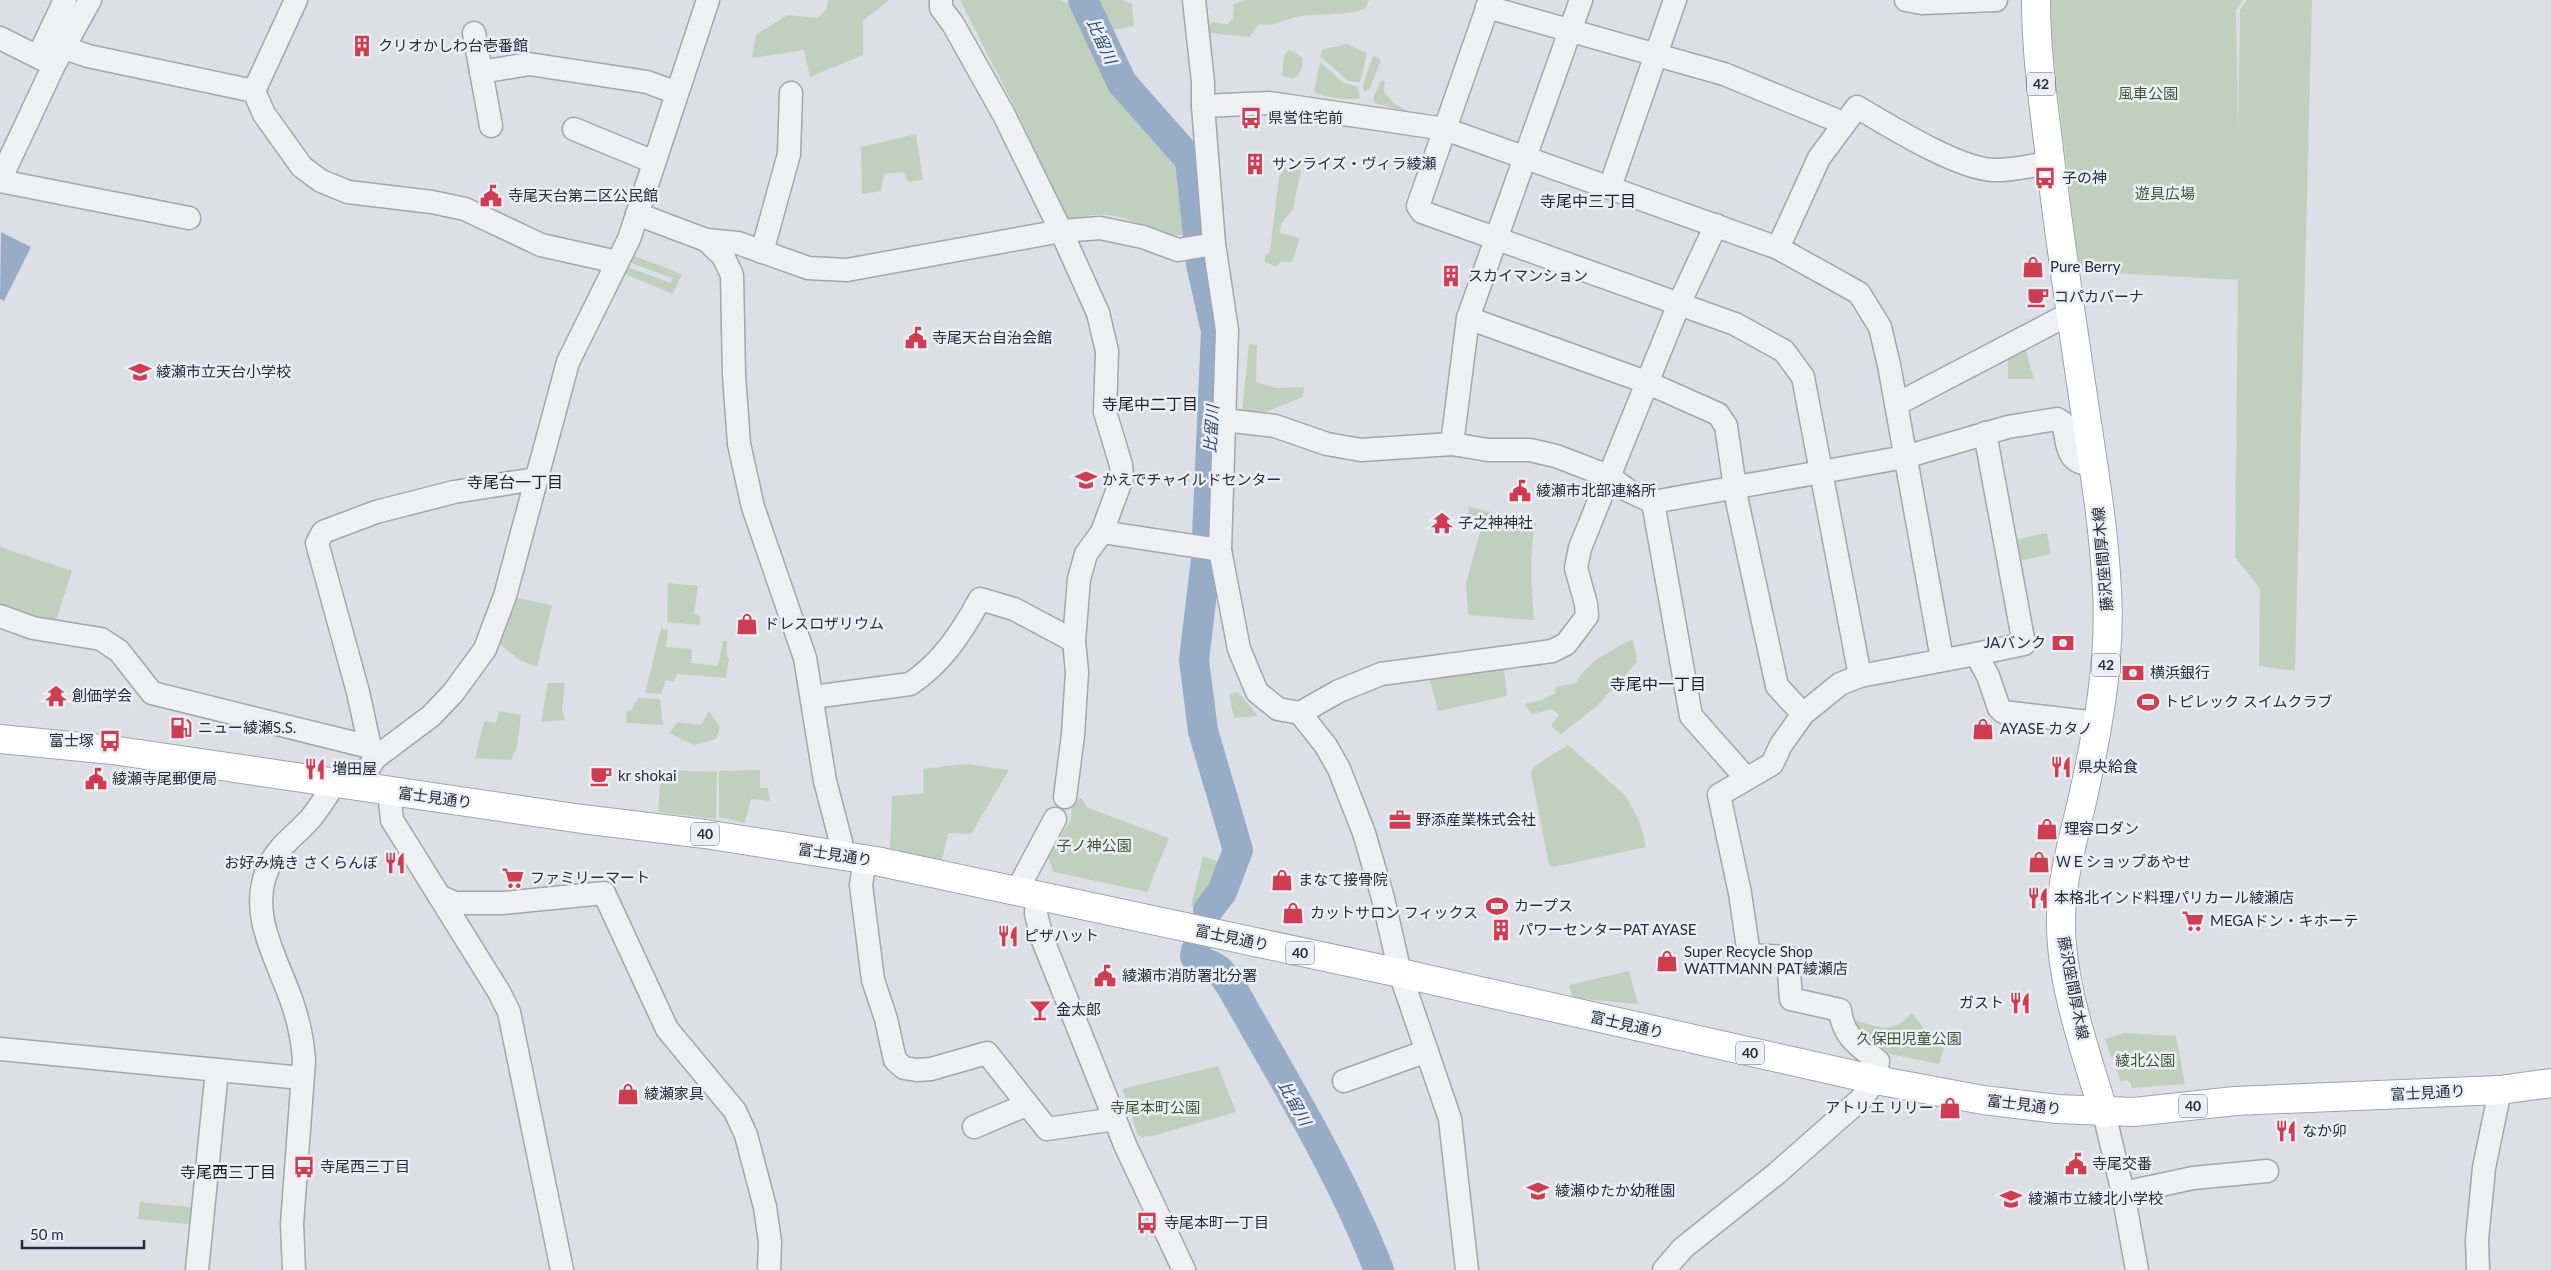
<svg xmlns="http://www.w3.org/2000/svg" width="2551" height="1270" font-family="Lato,'Noto Sans JP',sans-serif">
  <rect width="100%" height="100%" fill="#dcdfe6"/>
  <g fill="#c1d0bd">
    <path d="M828,0H889L863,21V55L810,77L804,50L752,58L756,35L787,15L818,18L826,9Z"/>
    <path d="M960,0H1060L1073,5L1096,35L1118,85L1185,163L1191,235C1146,240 1123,199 1070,221L1062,210L1026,130Z"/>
    <path d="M1088,0H1122L1132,4L1134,26L1108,31Z"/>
    <path d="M1245,0H1369L1365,9C1342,17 1319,12 1296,17C1280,21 1275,27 1258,24L1250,37L1210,33L1208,30L1211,22L1227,24L1233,19L1234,4Z"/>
    <path d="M2050,0H2243L2236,10L2238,132L2240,10L2247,0H2312L2295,671L2259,666L2260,589L2235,557L2238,280L2079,271L2049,17Z"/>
    <path d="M1347,44L1367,53L1360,82L1348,81L1320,56L1323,49Z"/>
    <path d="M1289,50L1302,57C1304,66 1301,73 1294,79L1282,76L1284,55Z"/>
    <path d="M1373,56L1381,60L1369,90L1364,92L1363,85Z"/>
    <path d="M1320,62L1342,82L1358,87L1360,99C1344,99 1328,99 1314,92Z"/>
    <path d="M1381,81H1385L1384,91L1393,103L1409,112L1375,103L1373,97Z"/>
    <path d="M916,134L923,180L908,182L904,172L884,174L881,191L862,194L861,147Z"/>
    <path d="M1285,168L1301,170L1293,209L1281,224L1280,233L1300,238L1292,262H1280L1277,267L1265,262V256L1270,251L1279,177Z"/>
    <path d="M632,255L682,274L673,294L625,274L627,267L671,283L672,278L629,262Z"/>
    <path d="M1249,344L1257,345L1256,382L1276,388L1304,387L1303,397L1263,413L1242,412Z"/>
    <path d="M2025,348L2034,379H2008V356Z"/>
    <path d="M1469,507L1536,523C1528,555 1532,588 1534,620L1468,615L1466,583L1481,529L1466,524Z"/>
    <path d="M2047,533L2051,554L2019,561L2014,540Z"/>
    <path d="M0,547L72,571L57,618L49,622L0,608Z"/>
    <path d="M668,583L698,586L694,614L700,616V625L667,622Z"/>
    <path d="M517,598L552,605L537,667L519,660L500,644Z"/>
    <path d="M661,628L668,629L666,647L692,649L691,663L718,666L723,641H727V657L729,658L726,678L677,674L674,682L666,680L661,694L645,693Z"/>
    <path d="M1633,639L1637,662L1596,707L1561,734L1551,726L1559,715L1553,709L1532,714L1524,704L1542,700L1555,693L1556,687L1576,683C1587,661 1612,650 1633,639Z"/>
    <path d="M1504,669L1507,696L1438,711L1429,677Z"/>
    <path d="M548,683H565L562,710L565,720L541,722Z"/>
    <path d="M1238,692L1258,716L1234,718L1229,695Z"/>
    <path d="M638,698L660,699L663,725L627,723L626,712L632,709Z"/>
    <path d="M499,711L521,715L517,747L511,760L475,758L484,721L496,723Z"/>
    <path d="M709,711L720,727L716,739L694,745L669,733L678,722L701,725Z"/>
    <path d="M1568,745L1626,796L1640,823L1646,847L1554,867L1549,865L1531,773L1533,767Z"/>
    <path d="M966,764L1009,770L971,834L948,833L942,861L890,849L892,796L924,793L923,769Z"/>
    <path d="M661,770L717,772L716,819L658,812Z"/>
    <path d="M760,770V788H768L770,801L751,799L745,823L719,817V771Z"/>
    <path d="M1081,798L1088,808L1169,838L1147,892L1054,872L1048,858L1071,819L1072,803Z"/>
    <path d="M1203,856L1227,865L1206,913L1191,906Z"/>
    <path d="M1629,971L1638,1004L1573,998L1569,985Z"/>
    <path d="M1912,1013L1925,1029L1945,1036V1045L1939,1064L1890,1054L1854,1025L1856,1020C1879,1028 1893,1034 1912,1013Z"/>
    <path d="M2125,1033L2176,1036L2185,1084L2132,1088L2130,1082L2126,1080L2121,1082L2105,1039Z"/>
    <path d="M1218,1066L1236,1112L1156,1135L1142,1137L1138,1135L1122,1089Z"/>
    <path d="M140,1202L198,1208L196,1225L138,1219Z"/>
  </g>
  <path fill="#96acc7" d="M1,232L31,247L4,301L0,299Z"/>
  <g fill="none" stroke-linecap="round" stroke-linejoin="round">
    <g stroke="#96acc7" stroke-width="30">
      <path d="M1083,0L1122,83L1190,160L1201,264L1216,331L1206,559L1194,660L1203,731L1238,850L1222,892L1208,910"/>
      <path d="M1196,951L1195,956C1199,963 1206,963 1212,966C1222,971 1226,979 1232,988C1284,1080 1340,1171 1379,1270"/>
    </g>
    <g stroke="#a1a6b0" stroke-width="25">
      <g id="minor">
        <path d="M941,0V8L953,24L1004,115L1061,231L1098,313L1107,351L1105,412L1121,465L1122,478L1102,532L1086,554L1079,579L1074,641L1077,672L1073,735L1065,797"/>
        <path d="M1194,0L1203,82V106L1214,244L1227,330L1220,550L1239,649L1257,692L1278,709L1300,713L1326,746L1339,769L1364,833L1383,898L1400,973L1450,1119L1467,1270"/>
        <path d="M1490,0L1418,206L1422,212L1735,324L1784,351L1803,377L1860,676"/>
        <path d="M1906,0L1922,3L1996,0"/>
        <path d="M1487,7L1724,74L1843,123"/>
        <path d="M474,33L491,126"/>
        <path d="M0,38L50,63"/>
        <path d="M65,48L88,56L254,91"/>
        <path d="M39,55L65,0"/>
        <path d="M481,72L529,64L647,82L677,93"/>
        <path d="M254,91L264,114L302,167L321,181L348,192L432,202L465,209L541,245L617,262"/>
        <path d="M254,91L296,0"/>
        <path d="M1203,106L1269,103L1445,129L1778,248L1859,293L1880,327L1889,365L1942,659"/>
        <path d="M574,129L654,162"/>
        <path d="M0,180L54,65L90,0"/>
        <path d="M0,181L189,218"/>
        <path d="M1610,187L1675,0"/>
        <path d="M637,214L706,240L738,243L808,268L847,270L1061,231L1100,228L1143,237L1178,250L1214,244"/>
        <path d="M706,240L723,256L732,275L734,375L739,444L753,507L805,658L825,781L841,842V855"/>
        <path d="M1778,248L1819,158L1857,107C1890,126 1956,168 1993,170C2011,171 2032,165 2050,163"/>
        <path d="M762,252L789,154L791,93"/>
        <path d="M1468,318L1646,382L1718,414L1726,426L1737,501L1777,686L1803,714"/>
        <path d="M1897,404L2071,313"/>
        <path d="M1224,420L1275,426L1327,444L1361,450L1452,444L1488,450H1530L1556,456L1608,476L1629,491L1653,502L1905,457L2008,427L2057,419L2063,423C2069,447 2065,464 2095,465"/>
        <path d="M1452,444L1468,318L1581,0"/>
        <path d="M1653,502L1691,716L1746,778"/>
        <path d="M1102,532L1220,550"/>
        <path d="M0,616L33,628L101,639L119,651L152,693L370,747"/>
        <path d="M1976,654L2024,644L1985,433"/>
        <path d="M813,697L910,684C942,663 962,632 980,599L1014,609L1074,641"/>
        <path d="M1300,713L1339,691L1381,674L1552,651L1566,644L1587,616L1586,604L1576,568L1580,548L1679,304L1716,225"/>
        <path d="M375,758L370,747L358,692L317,543L323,532L376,512L454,492L535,479"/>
        <path d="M366,788V772L375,758L431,716L453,693L485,649L505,596L568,362L629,239L708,0"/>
        <path d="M389,791L392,820L499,992L509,1012L562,1270"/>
        <path d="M865,860L861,885L873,980L886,1019L895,1060L904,1068L917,1070L931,1069L987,1053L1047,1129L1115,1119"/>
        <path d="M1019,892L1022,881L1055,819"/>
        <path d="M439,896L455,903H503L604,893L667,1029L735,1111L746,1135L765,1207L770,1242L769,1270"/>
        <path d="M1037,896L1036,914L1042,938L1126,1147L1184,1270"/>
        <path d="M0,1049L302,1078"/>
        <path d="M1344,1081L1427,1051"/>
        <path d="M2104,1113L2123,1193L2137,1270"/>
        <path d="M974,1127L1026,1105"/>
        <path d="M2123,1193L2193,1178L2267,1171"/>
        <path d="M197,1270L217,1070"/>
        <path d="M294,1270L292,1224L304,1061C303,1041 299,1023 293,1005C279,961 246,914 269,866C278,846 297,834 311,818C320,807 327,795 335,783"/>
        <path d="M1664,1270L1683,1248L1776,1174L1861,1099L1876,1080L1878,1061C1858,1045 1843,1037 1840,1010L1791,999L1788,957L1749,955L1740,893L1719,795L1772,764L1781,745L1803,714L1840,684L1860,676L1976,654L1988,676L1999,708L2003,712L2097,723"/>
        <path d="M2478,1270L2477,1240L2484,1168L2500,1090"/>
      </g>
    </g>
    <g stroke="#9ba3b2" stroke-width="30">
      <g id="major">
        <path d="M2036,0C2036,47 2042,94 2048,141C2058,231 2072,321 2085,410C2094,470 2104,529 2107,590C2111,660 2098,729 2083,797C2074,837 2061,879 2061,920C2060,981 2086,1054 2104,1113"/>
        <path d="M0,739L112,750L582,819L705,834L876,861L1400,973L1876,1080L1983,1100L2057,1109L2134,1112L2235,1101L2500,1090L2551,1083"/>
      </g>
    </g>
    <use href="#minor" stroke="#eef0f4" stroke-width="22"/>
    <use href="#major" stroke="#fff" stroke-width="28"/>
  </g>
  <defs>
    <g id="building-bare" transform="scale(1.725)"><path d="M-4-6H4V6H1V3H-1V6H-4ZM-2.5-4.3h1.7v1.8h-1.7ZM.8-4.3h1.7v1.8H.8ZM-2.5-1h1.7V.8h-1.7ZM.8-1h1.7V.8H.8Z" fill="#ce3e50" stroke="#ebeef4" stroke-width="2.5" paint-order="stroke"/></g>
    <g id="bus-bare" transform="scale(1.725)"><path d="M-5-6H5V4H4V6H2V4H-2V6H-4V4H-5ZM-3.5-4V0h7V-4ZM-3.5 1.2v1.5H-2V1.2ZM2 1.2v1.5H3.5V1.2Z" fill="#ce3e50" stroke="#ebeef4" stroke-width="2.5" paint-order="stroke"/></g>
    <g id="civic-bare" transform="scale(1.725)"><path d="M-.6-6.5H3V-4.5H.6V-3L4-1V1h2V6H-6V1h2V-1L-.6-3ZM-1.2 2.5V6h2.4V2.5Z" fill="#ce3e50" stroke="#ebeef4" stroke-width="2.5" paint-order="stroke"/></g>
    <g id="shop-bare" transform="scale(1.725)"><path d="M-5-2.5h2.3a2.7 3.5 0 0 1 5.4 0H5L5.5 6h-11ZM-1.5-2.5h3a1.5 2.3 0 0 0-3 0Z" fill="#ce3e50" stroke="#ebeef4" stroke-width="2.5" paint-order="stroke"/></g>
    <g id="cafe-bare" transform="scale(1.725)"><path d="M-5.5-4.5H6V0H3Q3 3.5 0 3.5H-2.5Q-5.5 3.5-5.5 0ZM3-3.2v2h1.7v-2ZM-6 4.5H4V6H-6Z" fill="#ce3e50" stroke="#ebeef4" stroke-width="2.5" paint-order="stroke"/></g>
    <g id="school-bare" transform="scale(1.725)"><path d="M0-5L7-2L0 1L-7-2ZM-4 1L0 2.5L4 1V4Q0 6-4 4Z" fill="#ce3e50" stroke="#ebeef4" stroke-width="2.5" paint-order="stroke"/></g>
    <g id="temple-bare" transform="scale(1.725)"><path d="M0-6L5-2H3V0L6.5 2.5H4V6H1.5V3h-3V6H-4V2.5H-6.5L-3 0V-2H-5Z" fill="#ce3e50" stroke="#ebeef4" stroke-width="2.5" paint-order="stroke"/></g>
    <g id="bank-bare" transform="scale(1.725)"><path d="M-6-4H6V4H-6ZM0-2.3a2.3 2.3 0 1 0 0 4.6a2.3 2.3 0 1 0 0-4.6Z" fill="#ce3e50" stroke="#ebeef4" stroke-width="2.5" paint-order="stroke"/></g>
    <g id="stadium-bare" transform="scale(1.725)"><path d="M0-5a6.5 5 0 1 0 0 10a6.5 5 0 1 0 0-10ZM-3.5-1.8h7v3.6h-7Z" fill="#ce3e50" stroke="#ebeef4" stroke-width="2.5" paint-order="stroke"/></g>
    <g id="fuel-bare" transform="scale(1.725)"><path d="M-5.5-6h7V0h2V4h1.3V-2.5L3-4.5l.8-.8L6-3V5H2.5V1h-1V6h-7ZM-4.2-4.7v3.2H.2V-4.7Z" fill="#ce3e50" stroke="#ebeef4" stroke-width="2.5" paint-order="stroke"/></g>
    <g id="restaurant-bare" transform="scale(1.725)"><path d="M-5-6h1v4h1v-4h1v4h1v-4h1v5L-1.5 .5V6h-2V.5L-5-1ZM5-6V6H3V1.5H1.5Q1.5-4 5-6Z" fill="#ce3e50" stroke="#ebeef4" stroke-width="2.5" paint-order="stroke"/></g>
    <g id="office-bare" transform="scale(1.725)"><path d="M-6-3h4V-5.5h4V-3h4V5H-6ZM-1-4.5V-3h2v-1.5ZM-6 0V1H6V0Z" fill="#ce3e50" stroke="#ebeef4" stroke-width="2.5" paint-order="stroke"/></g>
    <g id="supermarket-bare" transform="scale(1.725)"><path d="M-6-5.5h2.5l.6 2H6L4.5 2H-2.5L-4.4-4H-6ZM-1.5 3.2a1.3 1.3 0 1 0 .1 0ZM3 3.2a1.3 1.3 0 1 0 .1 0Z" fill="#ce3e50" stroke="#ebeef4" stroke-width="2.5" paint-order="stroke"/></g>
    <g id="bar-bare" transform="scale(1.725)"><path d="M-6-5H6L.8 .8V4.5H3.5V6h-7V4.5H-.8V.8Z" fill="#ce3e50" stroke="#ebeef4" stroke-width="2.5" paint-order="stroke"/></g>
  </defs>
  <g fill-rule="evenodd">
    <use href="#building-bare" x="362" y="46"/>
    <use href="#bus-bare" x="1251" y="118"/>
    <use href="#building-bare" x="1255" y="164"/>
    <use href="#bus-bare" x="2045" y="178"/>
    <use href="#civic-bare" x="491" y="196"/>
    <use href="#shop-bare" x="2033" y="267"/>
    <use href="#building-bare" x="1451" y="276"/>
    <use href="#cafe-bare" x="2038" y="297"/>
    <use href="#civic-bare" x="916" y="338"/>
    <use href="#school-bare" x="140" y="372"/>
    <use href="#school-bare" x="1086" y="480"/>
    <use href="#civic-bare" x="1520" y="491"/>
    <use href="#temple-bare" x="1442" y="523"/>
    <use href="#shop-bare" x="747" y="624"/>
    <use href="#bank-bare" x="2063" y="643"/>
    <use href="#bank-bare" x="2133" y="673"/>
    <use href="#temple-bare" x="56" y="696"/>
    <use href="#stadium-bare" x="2148" y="702"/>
    <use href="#fuel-bare" x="181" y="728"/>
    <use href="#shop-bare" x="1983" y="729"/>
    <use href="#bus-bare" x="110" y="741"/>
    <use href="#restaurant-bare" x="2061" y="767"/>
    <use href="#restaurant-bare" x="315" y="769"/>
    <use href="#cafe-bare" x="601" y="776"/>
    <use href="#civic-bare" x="96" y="779"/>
    <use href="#office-bare" x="1400" y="820"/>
    <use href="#shop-bare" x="2047" y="829"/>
    <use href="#shop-bare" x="2039" y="862"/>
    <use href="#restaurant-bare" x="395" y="863"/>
    <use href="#supermarket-bare" x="513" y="878"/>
    <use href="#shop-bare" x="1282" y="880"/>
    <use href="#restaurant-bare" x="2038" y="898"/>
    <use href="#stadium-bare" x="1497" y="906"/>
    <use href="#shop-bare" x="1293" y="913"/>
    <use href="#supermarket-bare" x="2193" y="921"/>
    <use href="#building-bare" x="1501" y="930"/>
    <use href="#restaurant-bare" x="1008" y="936"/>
    <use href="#shop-bare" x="1667" y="961"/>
    <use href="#civic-bare" x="1105" y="976"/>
    <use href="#restaurant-bare" x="2020" y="1003"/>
    <use href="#bar-bare" x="1040" y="1010"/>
    <use href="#shop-bare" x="628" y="1094"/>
    <use href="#shop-bare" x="1950" y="1108"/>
    <use href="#restaurant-bare" x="2286" y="1131"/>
    <use href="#civic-bare" x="2076" y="1164"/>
    <use href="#bus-bare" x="304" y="1167"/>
    <use href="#school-bare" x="1538" y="1191"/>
    <use href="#school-bare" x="2011" y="1199"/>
    <use href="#bus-bare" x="1147" y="1223"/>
  </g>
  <g text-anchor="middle" stroke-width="5" stroke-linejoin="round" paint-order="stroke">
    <g fill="#ebeef4" stroke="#606773" stroke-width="1">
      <rect x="2027" y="72.5" width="28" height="23" rx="4"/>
      <rect x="2092" y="653.5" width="28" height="23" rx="4"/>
      <rect x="691" y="822.5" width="28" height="23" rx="4"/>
      <rect x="1286" y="941.5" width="28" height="23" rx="4"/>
      <rect x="1736" y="1041.5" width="28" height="23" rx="4"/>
      <rect x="2179" y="1094.5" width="28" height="23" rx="4"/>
    </g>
    <g font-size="14" font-weight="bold" fill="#252d3c">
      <text x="2041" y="89">42</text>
      <text x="2106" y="670">42</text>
      <text x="705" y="839">40</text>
      <text x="1300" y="958">40</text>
      <text x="1750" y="1058">40</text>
      <text x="2193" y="1111">40</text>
    </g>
    <g font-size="15" fill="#252d3c" stroke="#ebeef4" text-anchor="start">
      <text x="378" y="51">クリオかしわ台壱番館</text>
      <text x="1268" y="123">県営住宅前</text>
      <text x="1272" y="169">サンライズ・ヴィラ綾瀬</text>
      <text x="2062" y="183">子の神</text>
      <text x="508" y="201">寺尾天台第二区公民館</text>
      <text x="2050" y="272">Pure Berry</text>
      <text x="1468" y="281">スカイマンション</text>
      <text x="2054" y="302">コパカバーナ</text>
      <text x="932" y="343">寺尾天台自治会館</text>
      <text x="156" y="377">綾瀬市立天台小学校</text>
      <text x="1102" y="485">かえでチャイルドセンター</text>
      <text x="1536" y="496">綾瀬市北部連絡所</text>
      <text x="1458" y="528">子之神神社</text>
      <text x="764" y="629">ドレスロザリウム</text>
      <text x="2046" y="648" text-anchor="end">JAバンク</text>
      <text x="2150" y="678">横浜銀行</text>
      <text x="72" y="701">創価学会</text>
      <text x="2164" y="707">トピレック スイムクラブ</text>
      <text x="198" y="733">ニュー綾瀬S.S.</text>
      <text x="2000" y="734">AYASE カタノ</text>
      <text x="94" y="746" text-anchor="end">富士塚</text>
      <text x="2078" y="772">県央給食</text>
      <text x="332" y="774">増田屋</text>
      <text x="618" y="781">kr shokai</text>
      <text x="112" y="784">綾瀬寺尾郵便局</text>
      <text x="1416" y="825">野添産業株式会社</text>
      <text x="2064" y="834">理容ロダン</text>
      <text x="2056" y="867">ＷＥショップあやせ</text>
      <text x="378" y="868" text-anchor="end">お好み焼き さくらんぼ</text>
      <text x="530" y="883">ファミリーマート</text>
      <text x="1298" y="885">まなて接骨院</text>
      <text x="2054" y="903">本格北インド料理パリカール綾瀬店</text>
      <text x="1514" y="911">カープス</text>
      <text x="1310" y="918">カットサロン フィックス</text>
      <text x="2210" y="926">MEGAドン・キホーテ</text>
      <text x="1518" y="935">パワーセンターPAT AYASE</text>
      <text x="1024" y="941">ピザハット</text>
      <text x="1684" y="957">Super Recycle Shop<tspan x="1684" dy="17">WATTMANN PAT綾瀬店</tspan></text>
      <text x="1122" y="981">綾瀬市消防署北分署</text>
      <text x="2004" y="1008" text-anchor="end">ガスト</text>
      <text x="1056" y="1015">金太郎</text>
      <text x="644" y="1099">綾瀬家具</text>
      <text x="1934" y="1113" text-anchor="end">アトリエ リリー</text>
      <text x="2302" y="1136">なか卯</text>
      <text x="2092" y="1169">寺尾交番</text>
      <text x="320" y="1172">寺尾西三丁目</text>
      <text x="1555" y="1196">綾瀬ゆたか幼稚園</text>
      <text x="2028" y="1204">綾瀬市立綾北小学校</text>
      <text x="1164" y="1228">寺尾本町一丁目</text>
    </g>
    <g font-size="15" fill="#395833" stroke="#ebeef4">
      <text x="2148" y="99">風車公園</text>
      <text x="2165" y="199">遊具広場</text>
      <text x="1094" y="851">子ノ神公園</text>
      <text x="1909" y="1044">久保田児童公園</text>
      <text x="2145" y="1066">綾北公園</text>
      <text x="1155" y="1113">寺尾本町公園</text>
    </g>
    <g font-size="15" fill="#252d3c" stroke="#ebeef4">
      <text transform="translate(2103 559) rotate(-95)" y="5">藤沢座間厚木線</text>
      <text transform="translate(435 798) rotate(8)" y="5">富士見通り</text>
      <text transform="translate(835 855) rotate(9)" y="5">富士見通り</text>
      <text transform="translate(1232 938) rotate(12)" y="5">富士見通り</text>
      <text transform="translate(2073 988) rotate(79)" y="5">藤沢座間厚木線</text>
      <text transform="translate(1627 1025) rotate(13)" y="5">富士見通り</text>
      <text transform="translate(2428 1093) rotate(-3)" y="5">富士見通り</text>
      <text transform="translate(2024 1105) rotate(7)" y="5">富士見通り</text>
    </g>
    <g font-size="16" font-style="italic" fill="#304b70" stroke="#ebeef4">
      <text transform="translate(1102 41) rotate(65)" y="6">比留川</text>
      <text transform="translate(1211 429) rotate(-87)" y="6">比留川</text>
      <text transform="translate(1295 1103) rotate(61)" y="6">比留川</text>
    </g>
    <g font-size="16" fill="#181e2c" stroke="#ebeef4">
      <text x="1588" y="207">寺尾中三丁目</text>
      <text x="1150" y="410">寺尾中二丁目</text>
      <text x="515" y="488">寺尾台一丁目</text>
      <text x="1658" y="690">寺尾中一丁目</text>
      <text x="228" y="1178">寺尾西三丁目</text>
    </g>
  </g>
  <path d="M22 1240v8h122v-8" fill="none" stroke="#252d3c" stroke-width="2.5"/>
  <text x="30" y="1240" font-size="15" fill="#252d3c" stroke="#ebeef4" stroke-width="4" paint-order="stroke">50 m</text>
</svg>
